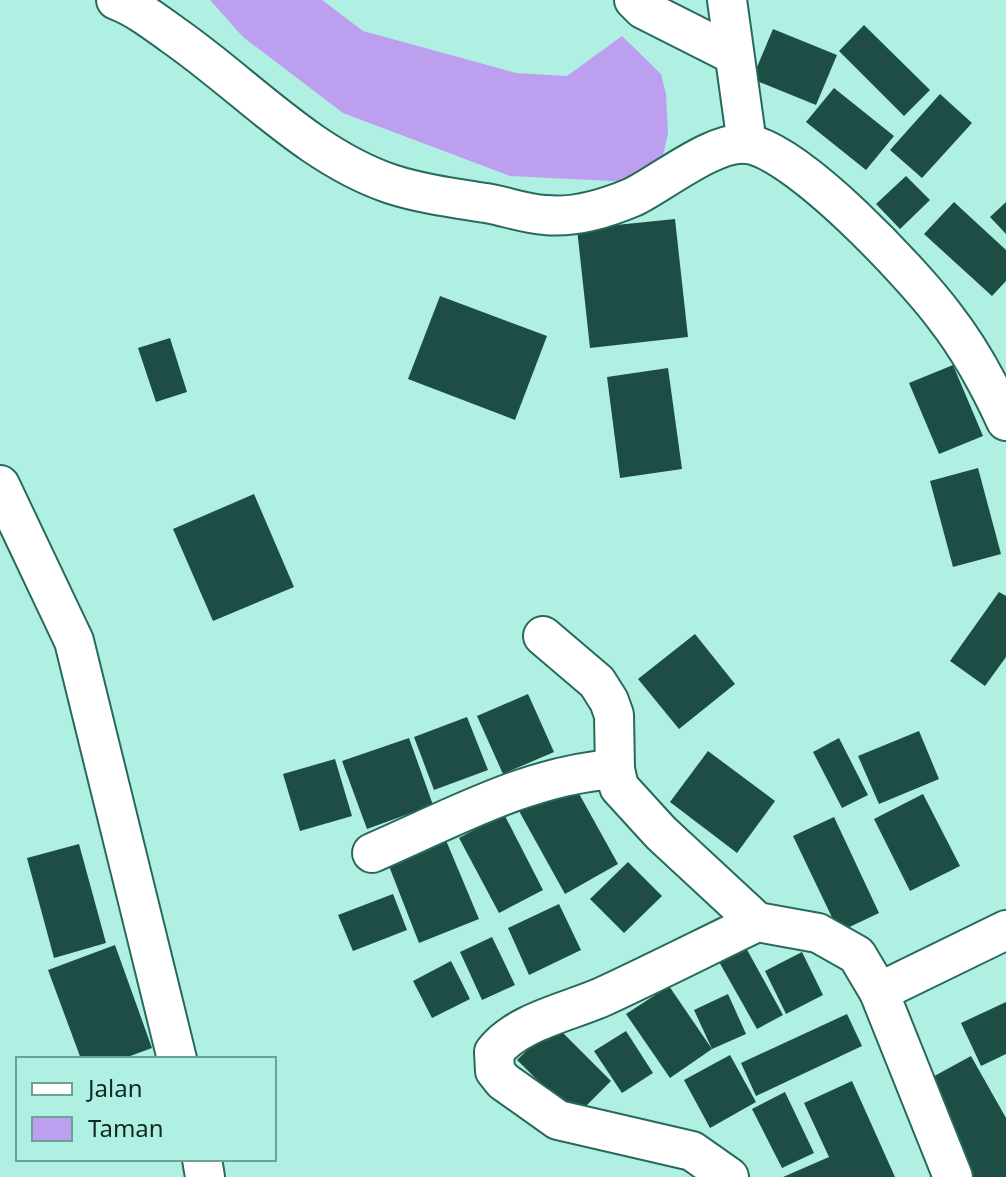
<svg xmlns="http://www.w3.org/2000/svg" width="1006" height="1177" font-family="'Noto Sans',sans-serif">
  <rect width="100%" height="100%" fill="#aff0e2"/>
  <path fill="#bca0ef" d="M210,0H322L363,31L516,73L567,76L622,36L661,74L666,94L668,134L663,155L650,170L632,182L510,176L343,113L243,37Z"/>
  <g fill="#1d4d44">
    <path d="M864,25L930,90L904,116L839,51Z"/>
    <path d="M773,29L837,55L816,105L752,79Z"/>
    <path d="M834,88L894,136L866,170L806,122Z"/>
    <path d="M940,94L972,123L922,178L890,150Z"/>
    <path d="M906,176L930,200L900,229L876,204Z"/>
    <path d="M954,202L1006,250V281L992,296L924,234Z"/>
    <path d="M1006,202V234L990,217Z"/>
    <path d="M675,219L688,337L590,348L577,229Z"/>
    <path d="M440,296L547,336L515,420L408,379Z"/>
    <path d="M170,338L187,392L156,402L138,348Z"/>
    <path d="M953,365L983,436L939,454L909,383Z"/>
    <path d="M668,368L682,469L620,478L607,377Z"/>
    <path d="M978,468L1001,554L953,567L930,481Z"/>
    <path d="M254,494L294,587L213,621L173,529Z"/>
    <path d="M999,592L1006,596V657L985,686L950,661Z"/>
    <path d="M695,634L735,684L679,729L638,679Z"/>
    <path d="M528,694L554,752L503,774L477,716Z"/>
    <path d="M467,717L488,770L434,790L414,737Z"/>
    <path d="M919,731L939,779L879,804L858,756Z"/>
    <path d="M409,738L433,805L367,829L342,761Z"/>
    <path d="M839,738L868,795L842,808L813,752Z"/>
    <path d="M708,751L775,801L737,853L670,802Z"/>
    <path d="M335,759L352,816L300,831L283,774Z"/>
    <path d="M572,781L618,864L565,894L519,811Z"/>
    <path d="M923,794L960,866L910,891L874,819Z"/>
    <path d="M504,814L543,890L499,913L459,838Z"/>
    <path d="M834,817L879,913L839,932L793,836Z"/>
    <path d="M445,838L479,919L419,943L387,861Z"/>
    <path d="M79,844L106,943L54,958L27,858Z"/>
    <path d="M628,862L662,896L624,933L590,899Z"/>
    <path d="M393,894L407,930L353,951L338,915Z"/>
    <path d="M559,904L581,950L529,975L508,928Z"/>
    <path d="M492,937L515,985L482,1000L460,952Z"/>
    <path d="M115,945L152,1048L122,1059H81L48,970Z"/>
    <path d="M745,946L783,1015L757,1029L718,960Z"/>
    <path d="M802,952L823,995L786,1014L765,971Z"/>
    <path d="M451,961L470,999L432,1018L413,981Z"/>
    <path d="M669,986L712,1049L670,1078L626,1014Z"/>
    <path d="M728,994L746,1034L712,1049L694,1010Z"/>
    <path d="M1006,1002V1054L981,1066L961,1023Z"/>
    <path d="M847,1014L862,1046L756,1096L741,1063Z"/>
    <path d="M554,1024L611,1081L575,1117L517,1060Z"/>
    <path d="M626,1031L653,1073L622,1093L594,1051Z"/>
    <path d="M730,1055L756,1102L710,1128L684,1080Z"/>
    <path d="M971,1056L1006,1118V1177H970L918,1085Z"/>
    <path d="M852,1081L895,1177H783L829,1157L804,1103Z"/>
    <path d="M785,1092L814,1153L782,1168L752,1109Z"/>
  </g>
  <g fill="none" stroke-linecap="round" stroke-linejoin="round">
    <g stroke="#28695d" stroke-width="42">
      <g id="street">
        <path d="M116,0C137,8 155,22 173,35C244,84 308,156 391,184C422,194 454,198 486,203C505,206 525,214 545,215C573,218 607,208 633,197C662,183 714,140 747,144C797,150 914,275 945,317C970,349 989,384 1006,421"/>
        <path d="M634,0L643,9L734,55"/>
        <path d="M727,0L747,144"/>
        <path d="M0,485L74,641L177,1059"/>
        <path d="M543,636L597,682L609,701L614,715L615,769L619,787L661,833L757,922L818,933L857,955L879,992L953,1177"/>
        <path d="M372,853C451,819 528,775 615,769"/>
        <path d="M879,992L1006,930"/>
        <path d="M202,1159L205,1177"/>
        <path d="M729,1177L692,1151L558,1120L503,1081L495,1071L494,1052C517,1022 568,1012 602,997C654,973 705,947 757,922"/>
      </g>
    </g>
    <use href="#street" stroke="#fff" stroke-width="38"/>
  </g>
  <rect x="16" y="1057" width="260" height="104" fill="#aff0e2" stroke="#6fa196" stroke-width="2"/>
  <rect x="32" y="1083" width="40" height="12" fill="#ffffff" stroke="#6fa196" stroke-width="2"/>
  <text x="88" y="1097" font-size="24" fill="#0f2a25">Jalan</text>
  <rect x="32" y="1117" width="40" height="24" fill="#bca0ef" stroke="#6fa196" stroke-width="2"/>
  <text x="88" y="1137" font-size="24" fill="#0f2a25">Taman</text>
</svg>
